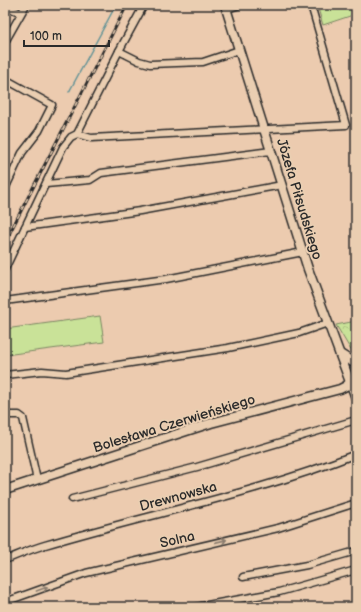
<svg xmlns="http://www.w3.org/2000/svg" width="361" height="612" font-family="'Balsamiq Sans',sans-serif">
  <defs>
    <pattern id="park-crowns" width="20" height="18" patternUnits="userSpaceOnUse"><rect width="20" height="18" fill="#c9e298"/><path d="M2 6a3 3 0 1 1 6 0M12 15a3 3 0 1 1 6 0" fill="none" stroke="#adc283"/></pattern>
  </defs>
  <rect width="100%" height="100%" fill="#eccbaf"/>
  <filter id="ink" filterUnits="userSpaceOnUse"><feTurbulence type="fractalNoise" baseFrequency=".025" numOctaves="2"/><feDisplacementMap in="SourceGraphic" scale="8" xChannelSelector="R" yChannelSelector="G"/><feConvolveMatrix kernelMatrix="1 2 1 2 8 2 1 2 1" color-interpolation-filters="sRGB"/></filter>
  <g filter="url(#ink)">
    <g fill="#c9e298" stroke="#7a8662">
      <path d="M317,5H356V14L323,25Z"/>
      <path d="M100,316L104,342L5,355V329Z"/>
    </g>
    <path fill="url(#park-crowns)" stroke="#7a8662" d="M356,321V352H352L336,325Z"/>
    <g fill="none" stroke-linecap="round" stroke-linejoin="round">
      <path stroke="#629296" stroke-width="1.5" d="M69,92L116,5"/>
      <g stroke="#2b2b2b" stroke-width="9">
        <g id="minor">
          <path d="M5,6L21,13"/>
          <path d="M227,9L240,5"/>
          <path d="M5,42L26,5"/>
          <path d="M119,51L139,61L150,64L203,62L239,50"/>
          <path d="M5,79L52,105L39,131L22,153L5,189"/>
          <path d="M77,134L91,138L346,125L311,5"/>
          <path d="M46,184L90,180L101,173L271,151"/>
          <path d="M25,227L140,211L282,185"/>
          <path d="M5,269L63,147L71,137L77,134L119,51L144,5"/>
          <path d="M5,301L166,279L303,252"/>
          <path d="M5,375L42,371L66,373L228,348L299,333L328,323"/>
          <path d="M5,415H19L23,418L37,480"/>
          <path d="M72,499L197,467L356,420"/>
          <path d="M5,560C18,555 31,549 45,545C148,514 256,494 356,454"/>
          <path d="M243,577L307,565L356,551"/>
          <path d="M5,602L86,573L278,528L356,503"/>
          <path d="M196,607L279,592L356,570"/>
        </g>
      </g>
      <g stroke="#2b2b2b" stroke-width="11">
        <g id="tertiary">
          <path d="M225,5L308,269L356,398"/>
          <path d="M340,354L356,364"/>
          <path d="M5,490L211,423L340,389L346,386L356,377"/>
        </g>
      </g>
      <use href="#minor" stroke="#eaceb1" stroke-width="6"/>
      <use href="#tertiary" stroke="#eaceb1" stroke-width="8"/>
      <g stroke="#2b2b2b" stroke-width="3">
        <path id="rail" d="M5,242L127,5"/>
      </g>
      <use href="#rail" stroke="#eaceb1" stroke-width="1.5" stroke-dasharray="4.5" stroke-linecap="butt"/>
    </g>
    <defs><path id="oneway-shaft" d="M-6 0H5M1.5-3L5.5 0L1.5 3" fill="none" stroke-width="1.6" stroke-linecap="round" stroke-linejoin="round"/></defs>
    <g stroke="#8a7c6e">
      <use href="#oneway-shaft" transform="translate(221 541) rotate(-13)"/>
      <use href="#oneway-shaft" transform="translate(42 589) rotate(-20)"/>
    </g>
  </g>
  <g text-anchor="middle" stroke-width="4" stroke-linejoin="round" paint-order="stroke">
    <g font-size="14" fill="#2b2b2b" stroke="#eaceb1">
      <text transform="translate(300 199) rotate(73)" y="5">Józefa Piłsudskiego</text>
      <text transform="translate(174 423) rotate(-17)" y="5">Bolesława Czerwieńskiego</text>
      <text transform="translate(178 496) rotate(-15)" y="5">Drewnowska</text>
      <text transform="translate(177 539) rotate(-13)" y="5">Solna</text>
    </g>
  </g>
  <rect width="361" height="612" fill="none" stroke="#eaceb1" stroke-width="20"/>
  <rect x="10" y="10" width="341" height="592" fill="none" stroke="#2b2b2b" stroke-width="1.5" filter="url(#ink)"/>
  <path d="M24 40v6h85v-6" fill="none" stroke="#2b2b2b" stroke-width="2"/>
  <text x="30" y="40" font-size="12" fill="#2b2b2b" stroke="#eaceb1" stroke-width="3" paint-order="stroke">100 m</text>
</svg>
